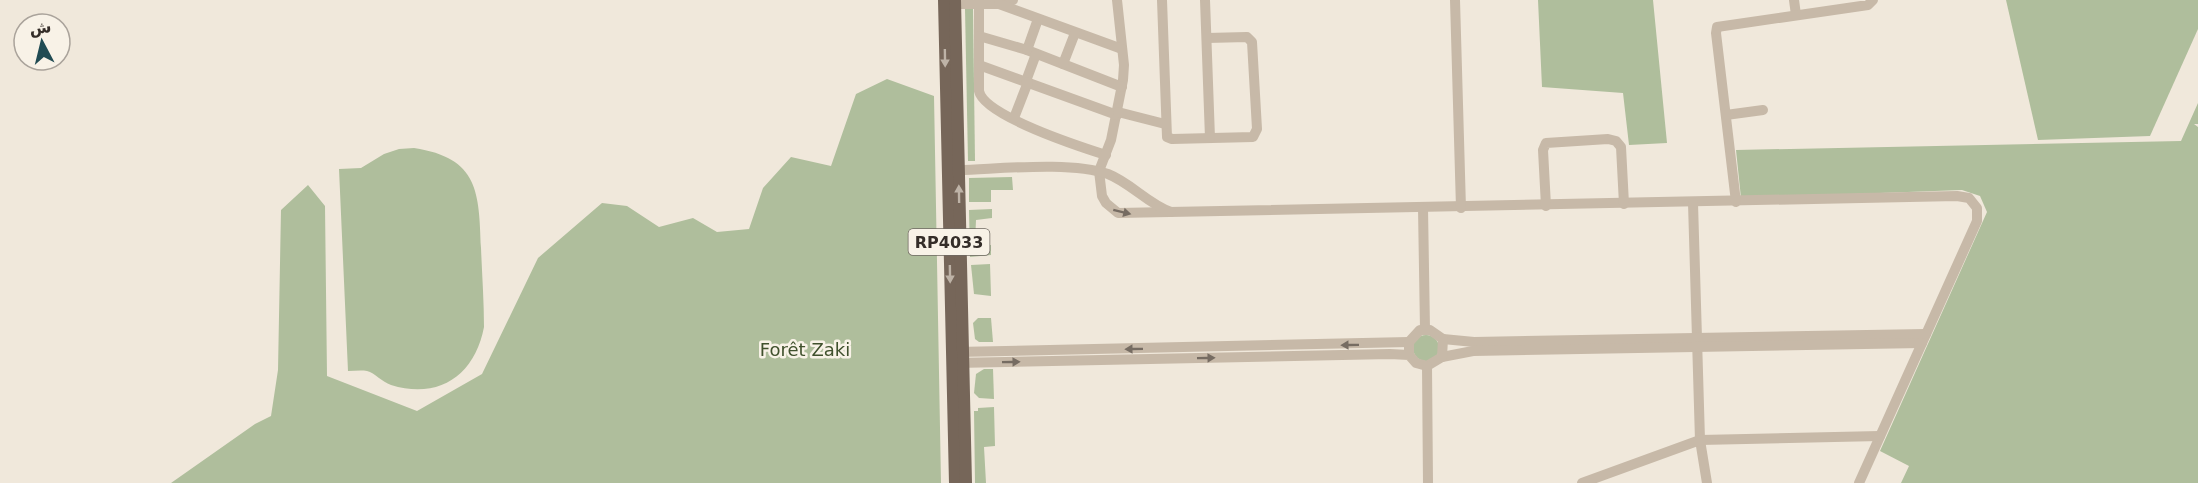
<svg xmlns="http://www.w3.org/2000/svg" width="2198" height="483" font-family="'DejaVu Sans','Noto Sans Arabic',sans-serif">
  <rect width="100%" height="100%" fill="#f0e8db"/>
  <g fill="#afbe9c">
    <path d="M1538,0H1653L1667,143L1629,145L1623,93L1542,87Z"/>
    <path d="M2006,0H2198V29L2150,136L2038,140Z"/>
    <path d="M973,8L975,161H968L965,9Z"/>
    <path d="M887,79L934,96L941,483H171L255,424L271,416L278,370L281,210L308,185L325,206L327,376L417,411L482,374L538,258L602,203L627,206L659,227L693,218L717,232L749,229L763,188L791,157L831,166L856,94Z"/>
    <path d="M2198,103V124H2194L2198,127V483H1901L1909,466L1880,451L1987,212L1980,196L1962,190L1741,198L1736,150L2181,141Z"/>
    <path d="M414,148C479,158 479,192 481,248C482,274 484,301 484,327C475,375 439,400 391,385C382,382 375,373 367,371C361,370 354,371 348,371L339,169L361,168L384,154L399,149Z"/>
    <path d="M1012,177L1013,190H991V202H969V178Z"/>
    <path d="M992,209V218L976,220L975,243L977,246L991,245V255L970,257L969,210Z"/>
    <path d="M990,264L991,296L974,294L971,265Z"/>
    <path d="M978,318H991L993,342H979L975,339L973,323Z"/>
    <circle cx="1426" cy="348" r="13"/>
    <path d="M984,369H993L994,399L979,398L974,393L976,374Z"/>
    <path d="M994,407L995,446L984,447L986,483H975L974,411H978V408Z"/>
  </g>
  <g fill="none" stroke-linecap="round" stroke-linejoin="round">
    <g stroke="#c7b9a8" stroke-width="10">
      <path d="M979,0V91C984,116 1081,147 1106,155"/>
      <path d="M1117,0L1124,65L1123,80L1111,140L1099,171L1102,196L1106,203L1118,213L1957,196L1969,198L1977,208V221L1859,483"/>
      <path d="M1162,0L1167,137L1172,139L1253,137L1257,129L1252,42L1247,37L1207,38"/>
      <path d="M1205,0L1210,138"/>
      <path d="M1455,0L1461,208"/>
      <path d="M1794,0L1796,15"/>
      <path d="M955,4H999L1013,0"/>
      <path d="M999,4L1122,49"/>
      <path d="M979,36L1027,50L1122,87"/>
      <path d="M1027,50L1038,19"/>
      <path d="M1063,64L1075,33"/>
      <path d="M979,65L1117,115"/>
      <path d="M1026,81L1036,54"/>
      <path d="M1118,112L1165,124"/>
      <path d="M1726,115L1763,110"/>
      <path d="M1014,118L1028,82"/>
      <path d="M959,170C999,169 1071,161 1108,174C1131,183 1148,204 1171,212"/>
      <path d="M1736,202L1716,33L1717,27L1868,5L1873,0"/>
      <path d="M1693,203L1700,440L1707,483"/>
      <path d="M1546,206L1543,150L1546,143L1608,139L1616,141L1621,147L1624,204"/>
      <path d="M1423,208L1425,329"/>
      <path d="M1443,339L1474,342L1926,334"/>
      <path d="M956,352L1409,342"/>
      <path d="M1442,357L1473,351L1922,343"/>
      <path d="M956,363L1390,354L1409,355L1416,363L1427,366L1442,357L1443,339L1430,330H1420L1409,342V355"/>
      <path d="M1427,366L1428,483"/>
      <path d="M1582,483L1700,440L1880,436"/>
    </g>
    <g stroke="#766659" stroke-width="12">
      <path d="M944,0L955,483"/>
      <path d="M955,0L966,483"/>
    </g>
  </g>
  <defs><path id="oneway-solid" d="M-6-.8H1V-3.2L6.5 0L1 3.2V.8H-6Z" transform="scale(1.5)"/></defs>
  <g fill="#beb3a7">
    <use href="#oneway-solid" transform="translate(945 58) rotate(89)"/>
    <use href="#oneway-solid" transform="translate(959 194) rotate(-91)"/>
    <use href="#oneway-solid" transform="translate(950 274) rotate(89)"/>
  </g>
  <g fill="#766c62">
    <use href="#oneway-solid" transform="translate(1122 212) rotate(14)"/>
    <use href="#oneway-solid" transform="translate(1350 345) rotate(179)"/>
    <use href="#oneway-solid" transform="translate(1134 349) rotate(179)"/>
    <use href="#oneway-solid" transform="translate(1206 358) rotate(-1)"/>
    <use href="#oneway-solid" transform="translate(1011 362) rotate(-1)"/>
  </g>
  <g text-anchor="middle" stroke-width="5" stroke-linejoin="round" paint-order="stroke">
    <rect fill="#f8f2e7" stroke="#6f6861" stroke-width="1.5" x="908.5" y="229" width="81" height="26" rx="4.5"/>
    <g font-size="16" font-weight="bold" fill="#342d28">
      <text x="949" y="248">RP4033</text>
    </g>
    <g font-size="18" fill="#40512d" stroke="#f8f2e7">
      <text x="805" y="356">Forêt Zaki</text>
    </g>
  </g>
  <g transform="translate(42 42) rotate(353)"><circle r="28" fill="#f8f2e7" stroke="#aaa39b" stroke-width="1.5"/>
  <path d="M0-4.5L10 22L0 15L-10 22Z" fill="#204b53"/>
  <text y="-9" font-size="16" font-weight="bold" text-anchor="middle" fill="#342d28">ش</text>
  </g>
</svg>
